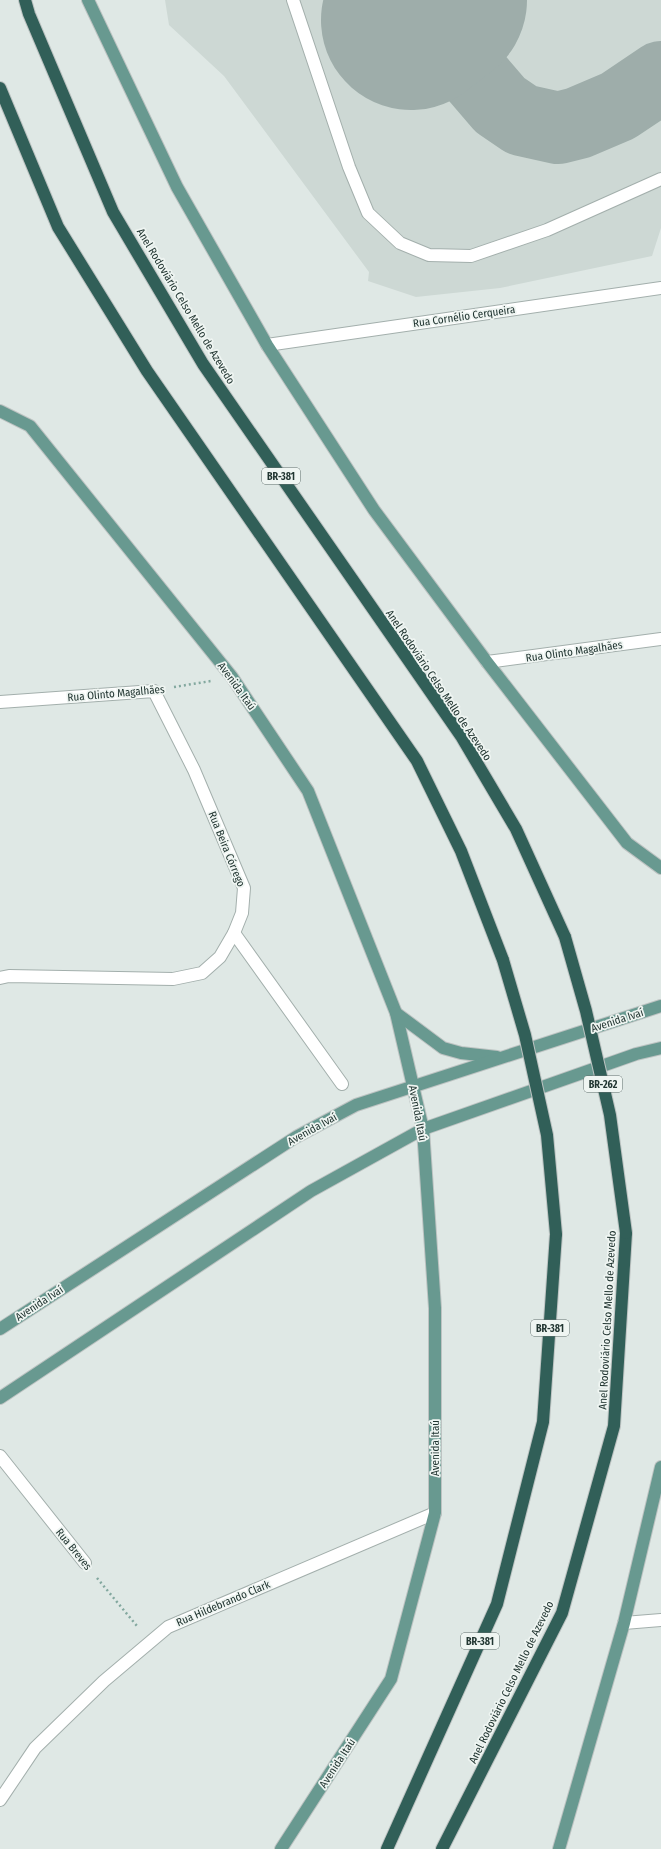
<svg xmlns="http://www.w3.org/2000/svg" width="661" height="1849" font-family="'Fira Sans Condensed',sans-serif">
  <rect width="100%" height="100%" fill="#dfe8e5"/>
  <path fill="#cdd8d4" d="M165,0H661V228L652,256L500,288L416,297L368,281L369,272L224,76L169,25Z"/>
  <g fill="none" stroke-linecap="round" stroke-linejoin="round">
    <path stroke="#9eadaa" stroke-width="72" d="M430,5L437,26L452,49L500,105L522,120L558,128L578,123L618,106L661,77"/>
    <path stroke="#9eadaa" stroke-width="180" d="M411,20L437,0"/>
    <g stroke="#a3afac" stroke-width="14">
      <g id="minor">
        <path d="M293,0L349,167L368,213L400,243L429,255L471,256L547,230L661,179"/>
        <path d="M267,345L661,288"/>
        <path d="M487,662L661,639"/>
        <path d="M0,702L154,691L194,770L244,888L242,913L234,933L220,957L202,973L173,979L9,976L0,978"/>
        <path d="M234,933L342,1084"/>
        <path d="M0,1456L85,1563"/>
        <path d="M624,1623L661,1620"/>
        <path d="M0,1800L35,1748L104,1681L168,1627L435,1513"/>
      </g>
    </g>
    <g stroke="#bdc3c2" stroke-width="14">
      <g id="major">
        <path d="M88,0L177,187L267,345L374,510L487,662L627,843L661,868"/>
        <path d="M0,411L30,426L232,677L308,791L396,1013L423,1129L435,1308V1513L391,1679L281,1849"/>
        <path d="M396,1013L443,1048L461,1053L497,1057"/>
        <path d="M0,1329L296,1137L356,1105L661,1006"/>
        <path d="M0,1398L311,1191L423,1129L636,1054L661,1048"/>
        <path d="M559,1849L624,1623L661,1467"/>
      </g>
    </g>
    <g stroke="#bdc3c2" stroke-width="14">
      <g id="highway">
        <path d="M25,0L29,14L113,212L203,364L461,736L516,829L565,937"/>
        <path d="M0,88L58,227L147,371L417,761L461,851L503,960"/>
        <path d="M387,1849L497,1604L543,1422L556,1234"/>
        <path d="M442,1849L562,1613L614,1426L626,1233"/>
      </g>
    </g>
    <g stroke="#83a89f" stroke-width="2.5" stroke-dasharray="2 3" stroke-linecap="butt">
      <path d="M174,687L211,681"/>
      <path d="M97,1578L137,1626"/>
    </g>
    <use href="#minor" stroke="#fff" stroke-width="12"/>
    <use href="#major" stroke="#689990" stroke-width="12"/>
    <use href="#highway" stroke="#315f58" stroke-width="12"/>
    <g stroke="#bdc3c2" stroke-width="14" stroke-linecap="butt">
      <g id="highway-bridge">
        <path d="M565,937L586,1011L610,1115L626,1233"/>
        <path d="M503,960L525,1035L547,1135L556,1234"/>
      </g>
    </g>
    <use href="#highway-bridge" stroke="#315f58" stroke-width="12"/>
  </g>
  <g text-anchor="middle" stroke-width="3.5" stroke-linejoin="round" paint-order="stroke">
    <g fill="#eff5f2" stroke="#606f6c" stroke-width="1">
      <rect x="262" y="468" width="38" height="16" rx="3"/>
      <rect x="584" y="1076" width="38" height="16" rx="3"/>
      <rect x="531" y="1320" width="38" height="16" rx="3"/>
      <rect x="461" y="1633" width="38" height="16" rx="3"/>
    </g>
    <g font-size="10" font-weight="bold" fill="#223632">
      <text x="281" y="480">BR-381</text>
      <text x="603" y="1088">BR-262</text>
      <text x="550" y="1332">BR-381</text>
      <text x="480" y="1645">BR-381</text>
    </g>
    <g font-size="11" fill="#223632" stroke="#eff5f2">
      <text transform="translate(186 306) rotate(59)" y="4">Anel Rodoviário Celso Mello de Azevedo</text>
      <text transform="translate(464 316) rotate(-8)" y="4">Rua Cornélio Cerqueira</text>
      <text transform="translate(574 651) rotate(-8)" y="4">Rua Olinto Magalhães</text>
      <text transform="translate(439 685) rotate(56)" y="4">Anel Rodoviário Celso Mello de Azevedo</text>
      <text transform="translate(237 686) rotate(54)" y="4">Avenida Itaú</text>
      <text transform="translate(116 693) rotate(-5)" y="4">Rua Olinto Magalhães</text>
      <text transform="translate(227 849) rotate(68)" y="4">Rua Beira Córrego</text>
      <text transform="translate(617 1020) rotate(-18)" y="4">Avenida Ivaí</text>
      <text transform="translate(418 1113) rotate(79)" y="4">Avenida Itaú</text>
      <text transform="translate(312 1129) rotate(-29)" y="4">Avenida Ivaí</text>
      <text transform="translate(39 1303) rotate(-33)" y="4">Avenida Ivaí</text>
      <text transform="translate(607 1320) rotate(-87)" y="4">Anel Rodoviário Celso Mello de Azevedo</text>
      <text transform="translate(435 1448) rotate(-90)" y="4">Avenida Itaú</text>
      <text transform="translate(74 1549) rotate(51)" y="4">Rua Breves</text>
      <text transform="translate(223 1603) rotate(-23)" y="4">Rua Hildebrando Clark</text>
      <text transform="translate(511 1682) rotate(-64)" y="4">Anel Rodoviário Celso Mello de Azevedo</text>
      <text transform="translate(337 1763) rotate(-57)" y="4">Avenida Itaú</text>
    </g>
  </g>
</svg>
